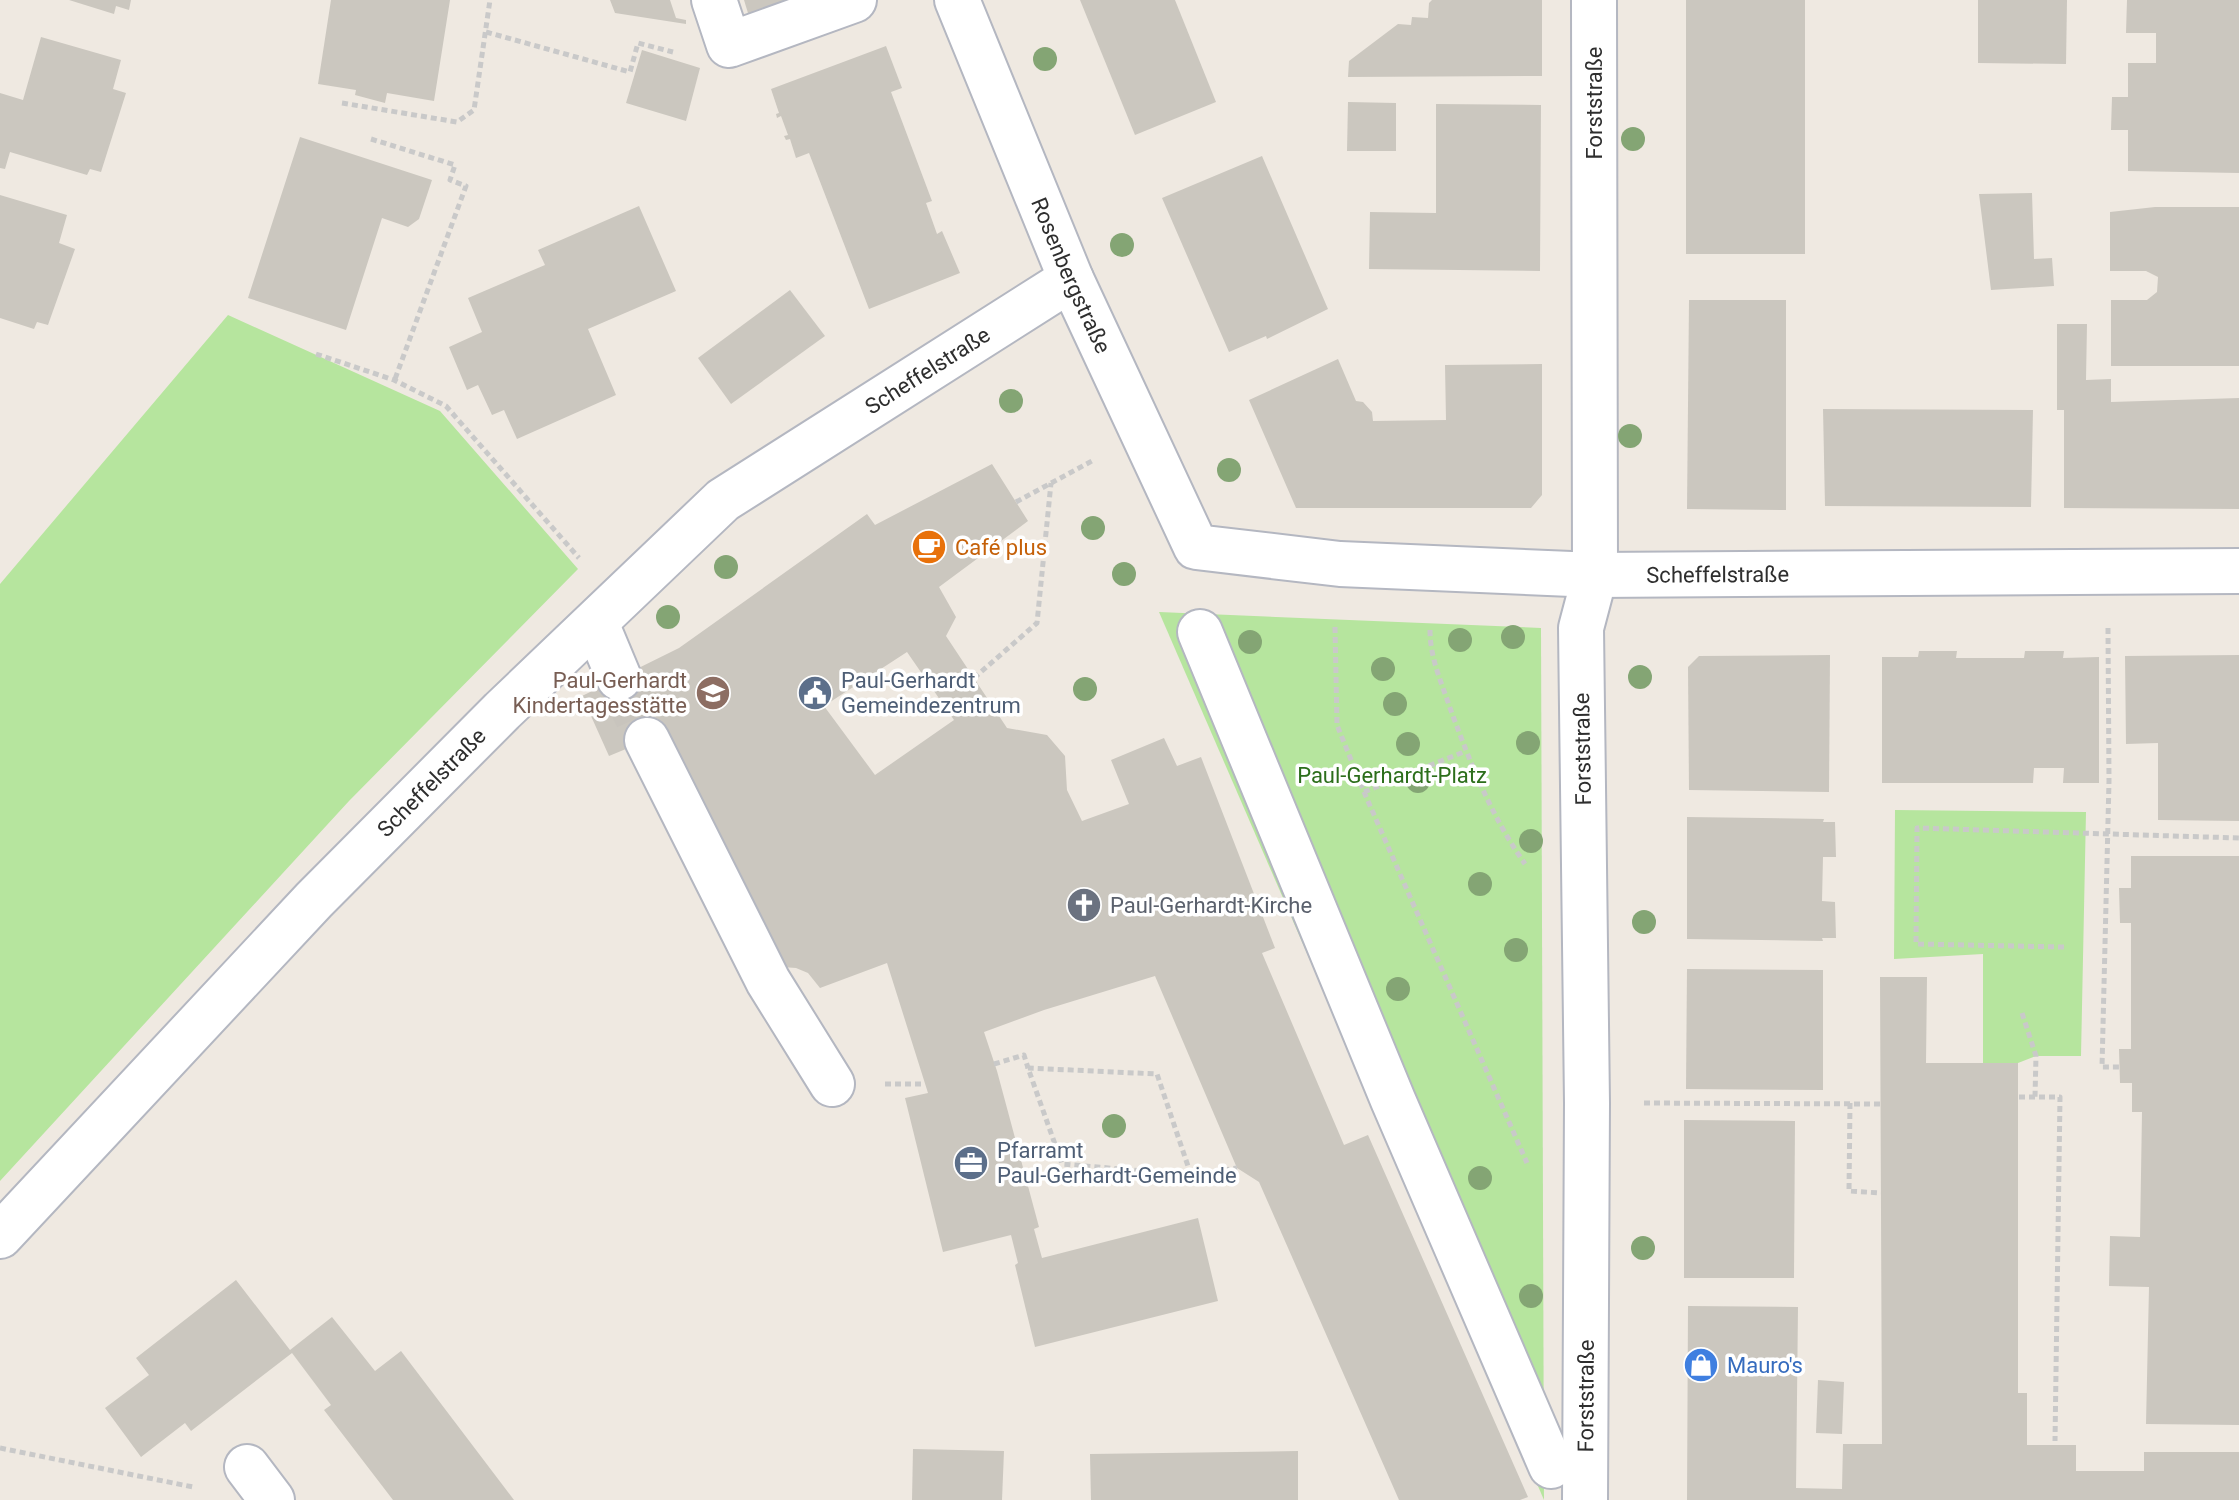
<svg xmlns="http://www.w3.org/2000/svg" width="2239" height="1500" font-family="Roboto,sans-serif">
  <rect width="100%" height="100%" fill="#efe9e1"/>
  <g fill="#b6e59e">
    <path d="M228,315L440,411L578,569L349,801L0,1181V584Z"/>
    <path d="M1159,612L1541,628L1544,1500Z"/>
    <path d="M1895,810L2086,812L2081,1056H2036L2018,1063H1983V954L1894,959Z"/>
  </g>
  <g fill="#cbc7bf" fill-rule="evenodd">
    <path d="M69,0H131L129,10L116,6L114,14Z"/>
    <path d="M331,0H450L434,101L387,93L385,103L355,95L356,90L318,84Z"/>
    <path d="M610,0H670L676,18L686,20V24L615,13Z"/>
    <path d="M744,0H815L751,23Z"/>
    <path d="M1080,0H1175L1216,102L1135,135Z"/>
    <path d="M1432,0H1542V76L1348,77L1349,61L1398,24L1411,25L1412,17L1428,18L1429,3Z"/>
    <rect x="1686" y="0" width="119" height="254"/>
    <path d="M1978,0H2067L2066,64L1978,63Z"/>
    <path d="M2127,0H2239V173L2128,171V130H2111L2112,97H2128V63H2156V33H2126Z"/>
    <path d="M41,37L121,60L113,89L126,93L101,172L90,169L87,175L10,152L5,169L0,168V93L23,100Z"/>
    <path d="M886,46L902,88L891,92L932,201L926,203L937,234L942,231L960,273L869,309L809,153L796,158L790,139L786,140L784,136L788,135L781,116L777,118L776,114L779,113L771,89Z"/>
    <path d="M642,50L700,68L686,121L626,103Z"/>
    <path d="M1348,102L1396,103V151H1347Z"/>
    <path d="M1436,104L1541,105L1540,271L1369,269L1370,212L1436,213Z"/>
    <path d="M300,137L432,180L419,219L408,227L382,218L346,330L248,298Z"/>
    <path d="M1262,156L1328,309L1267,339L1266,336L1229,352L1162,198Z"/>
    <path d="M2032,193L2034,259L2052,258L2054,286L1991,290L1979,194Z"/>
    <path d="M0,195L67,215L59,243L75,249L48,325L37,322L34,329L0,318Z"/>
    <path d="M639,206L676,291L588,329L616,395L517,439L504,410L492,415L478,385L467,390L449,347L482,332L468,298L545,265L538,250Z"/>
    <path d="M2155,207H2239V366H2111V300H2147L2157,292L2158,277L2146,271H2110V212Z"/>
    <path d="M790,290L825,336L731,404L698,358Z"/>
    <path d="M1689,300H1786V510L1687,509Z"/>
    <path d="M2057,324H2087L2086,380L2111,379V402L2239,398V509L2064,508V410H2057Z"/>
    <path d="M1338,359L1356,401L1363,402L1372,412L1373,421L1446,420L1445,365L1542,364V495L1531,508H1296L1249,400Z"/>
    <path d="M1823,409L2033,410L2031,507L1825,506Z"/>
    <path d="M992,464L1028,521L939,587L956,617L946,636L1007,728L1047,735L1065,756L1067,790L1082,821L1129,804L1111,760L1164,738L1177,766L1201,757L1275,948L1262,953L1344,1145L1368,1135L1528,1497L1520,1500H1399L1259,1182L1237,1168L1155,976L1044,1010L984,1032L997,1071L1039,1227L1034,1229L1042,1258L1198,1218L1218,1301L1035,1347L1015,1265L1018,1263L1011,1235L943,1252L905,1098L928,1093L887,963L820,988L808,973L796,968L782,967L667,732L609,756L582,696L679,648L867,514L875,525ZM907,652L954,720L875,775L824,706Z"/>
    <path d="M1919,651H1957L1956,658H2024L2025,651H2064L2063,658L2099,657V783H2063L2064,768H2034L2033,783H1882V657H1918Z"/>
    <path d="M1830,655L1829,792L1689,790L1688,667L1699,656Z"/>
    <path d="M2239,655V821L2158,820V743L2126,744L2125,656Z"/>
    <path d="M1687,817L1824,819L1823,822H1835L1836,857H1823L1822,901L1835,902L1836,938H1822L1823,941L1687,939Z"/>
    <path d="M2131,856H2239V1425L2146,1424L2149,1287L2109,1286L2110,1236L2140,1237L2142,1112H2132V1083H2120L2119,1049H2131V923H2120L2119,888H2131Z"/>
    <path d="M1687,969L1823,970V1090L1686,1089Z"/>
    <path d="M1880,977H1927L1926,1063H2018V1393H2027V1445H2076V1471H2144V1452H2239V1500H1687L1688,1306L1798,1307L1796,1488L1842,1489L1843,1444H1882Z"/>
    <path d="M1684,1120L1795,1121L1794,1278H1684Z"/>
    <path d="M236,1280L290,1350L332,1317L375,1371L401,1351L514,1500H393L324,1410L331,1405L292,1353L191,1431L185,1423L141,1457L105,1408L149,1375L136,1358Z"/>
    <path d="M1818,1380L1844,1382L1842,1434L1816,1433Z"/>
    <path d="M913,1449L1004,1451L1002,1500H912Z"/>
    <path d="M1298,1451V1500H1091L1090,1454Z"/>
  </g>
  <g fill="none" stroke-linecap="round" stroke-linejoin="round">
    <path stroke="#c8c4bd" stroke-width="44" stroke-dasharray="44 22" stroke-linecap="butt" d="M619,678L647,740"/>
    <g stroke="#b4b7c1" stroke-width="48">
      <g id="minor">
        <path d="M714,0L729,45L854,0"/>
        <path id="s1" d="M957,0L1071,279L1196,547L1340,564L1595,575L2239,571"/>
        <path d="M596,623L619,678"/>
        <path d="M1200,632L1393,1100L1551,1466"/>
        <path d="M647,740L768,981L832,1084"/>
        <path id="s2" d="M0,1236L314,900L502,711L723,500L1071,279"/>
        <path d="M247,1467L272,1500"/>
        <path id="s3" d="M1585,1500L1587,1103L1581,628L1595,575L1594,0"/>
      </g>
    </g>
    <g stroke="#c9c9c9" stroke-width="5" stroke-dasharray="6 4" stroke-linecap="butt">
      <path d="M486,32L630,72L638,43L673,52"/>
      <path d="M342,103L457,122L474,110L490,0"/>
      <path d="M371,139L455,165L450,180L466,186L395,379"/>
      <path d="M316,354L394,380L446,406L579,558"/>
      <path d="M1016,502L1092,461"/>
      <path d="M1335,627L1337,725L1364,792L1527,1163"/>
      <path d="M2108,628L2109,781L2102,1067H2120"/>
      <path d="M1430,630C1430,658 1441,681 1450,708C1470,762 1491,816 1525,864"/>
      <path d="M974,678L1037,623L1051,483"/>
      <path d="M1364,792L1466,751"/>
      <path d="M2064,947L1916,944L1917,828L2239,838"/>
      <path d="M2022,1013L2036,1056L2035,1097"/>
      <path d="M994,1064L1024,1055L1028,1068"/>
      <path d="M885,1084H924"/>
      <path d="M2019,1097H2060L2055,1441"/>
      <path d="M1644,1103L1880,1104"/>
      <path d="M1850,1103L1849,1191L1881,1193"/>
      <path d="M1191,1175L1157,1074L1028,1068L1062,1164L1191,1175L1237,1168"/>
      <path d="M0,1448L193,1487"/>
    </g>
    <use href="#minor" stroke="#fff" stroke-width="44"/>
  </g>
  <g fill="#84a574">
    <circle cx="1045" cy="59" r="12"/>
    <circle cx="1633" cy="139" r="12"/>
    <circle cx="1122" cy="245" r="12"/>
    <circle cx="1011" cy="401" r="12"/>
    <circle cx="1630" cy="436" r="12"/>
    <circle cx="1229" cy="470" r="12"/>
    <circle cx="1093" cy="528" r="12"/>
    <circle cx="726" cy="567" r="12"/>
    <circle cx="1124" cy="574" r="12"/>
    <circle cx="668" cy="617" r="12"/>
    <circle cx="1513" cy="637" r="12"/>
    <circle cx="1460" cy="640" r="12"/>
    <circle cx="1250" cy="642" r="12"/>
    <circle cx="1383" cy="669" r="12"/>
    <circle cx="1640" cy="677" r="12"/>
    <circle cx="1085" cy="689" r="12"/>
    <circle cx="1395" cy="704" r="12"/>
    <circle cx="1528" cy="743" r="12"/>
    <circle cx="1408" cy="744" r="12"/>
    <circle cx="1418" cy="781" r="12"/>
    <circle cx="1531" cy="841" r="12"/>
    <circle cx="1480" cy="884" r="12"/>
    <circle cx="1644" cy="922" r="12"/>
    <circle cx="1516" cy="950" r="12"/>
    <circle cx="1398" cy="989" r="12"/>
    <circle cx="1114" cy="1126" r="12"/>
    <circle cx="1480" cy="1178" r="12"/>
    <circle cx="1643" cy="1248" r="12"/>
    <circle cx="1531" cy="1296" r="12"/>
  </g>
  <defs>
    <g id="cafe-disc" transform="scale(1.8)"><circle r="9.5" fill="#e8710a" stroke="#fff"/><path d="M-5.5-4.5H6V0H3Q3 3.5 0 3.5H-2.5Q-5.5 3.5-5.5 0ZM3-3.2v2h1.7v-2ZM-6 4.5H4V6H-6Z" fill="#fff"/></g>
    <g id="school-disc" transform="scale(1.8)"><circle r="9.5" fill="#8d6e63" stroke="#fff"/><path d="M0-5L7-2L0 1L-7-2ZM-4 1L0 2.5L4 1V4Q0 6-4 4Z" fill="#fff"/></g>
    <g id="civic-disc" transform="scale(1.8)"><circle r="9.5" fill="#5c6f8a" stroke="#fff"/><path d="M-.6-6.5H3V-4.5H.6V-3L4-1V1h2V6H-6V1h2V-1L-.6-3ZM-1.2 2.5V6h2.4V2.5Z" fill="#fff"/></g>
    <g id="church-disc" transform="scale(1.8)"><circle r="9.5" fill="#6b7280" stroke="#fff"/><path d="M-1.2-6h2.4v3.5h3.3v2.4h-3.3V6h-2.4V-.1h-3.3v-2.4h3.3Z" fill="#fff"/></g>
    <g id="office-disc" transform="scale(1.8)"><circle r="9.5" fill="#5c6f8a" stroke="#fff"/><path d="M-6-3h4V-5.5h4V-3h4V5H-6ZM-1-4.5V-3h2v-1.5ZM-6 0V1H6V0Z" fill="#fff"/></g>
    <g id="shop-disc" transform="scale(1.8)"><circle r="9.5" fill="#3f7fe0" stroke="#fff"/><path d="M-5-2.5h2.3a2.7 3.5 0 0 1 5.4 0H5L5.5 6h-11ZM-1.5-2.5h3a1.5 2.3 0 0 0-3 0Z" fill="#fff"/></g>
  </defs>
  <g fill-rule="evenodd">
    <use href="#cafe-disc" x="929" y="547"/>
    <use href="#school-disc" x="713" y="693"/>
    <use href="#civic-disc" x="815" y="693"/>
    <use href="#church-disc" x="1084" y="905"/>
    <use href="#office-disc" x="971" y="1163"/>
    <use href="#shop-disc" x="1701" y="1365"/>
  </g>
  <g text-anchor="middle" stroke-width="7" stroke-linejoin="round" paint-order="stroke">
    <g font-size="22" fill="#2e2e2e" stroke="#fff">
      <text transform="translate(1594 103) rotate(-90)" y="8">Forststraße</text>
      <text dy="8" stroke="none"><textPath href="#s1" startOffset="298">Rosenbergstraße</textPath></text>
      <text dy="8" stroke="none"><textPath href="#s2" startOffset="1274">Scheffelstraße</textPath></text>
      <text dy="8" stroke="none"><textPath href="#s1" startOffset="1120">Scheffelstraße</textPath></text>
      <text transform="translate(1582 749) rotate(-91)" y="8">Forststraße</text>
      <text dy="8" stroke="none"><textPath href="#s2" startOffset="626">Scheffelstraße</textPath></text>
      <text dy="8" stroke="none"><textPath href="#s3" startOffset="104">Forststraße</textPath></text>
    </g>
    <g font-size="22" fill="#c56008" stroke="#fff" text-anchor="start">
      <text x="955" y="555">Café plus</text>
    </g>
    <g font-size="22" fill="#785e54" stroke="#fff" text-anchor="end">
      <text x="687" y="688">Paul-Gerhardt<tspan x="687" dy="25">Kindertagesstätte</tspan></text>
    </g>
    <g font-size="22" fill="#4e5e75" stroke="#fff" text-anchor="start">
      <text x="841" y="688">Paul-Gerhardt<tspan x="841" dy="25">Gemeindezentrum</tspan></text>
      <text x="997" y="1158">Pfarramt<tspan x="997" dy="25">Paul-Gerhardt-Gemeinde</tspan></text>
    </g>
    <g font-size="22" fill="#2c6e1b" stroke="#fff">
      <text x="1392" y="783">Paul-Gerhardt-Platz</text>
    </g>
    <g font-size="22" fill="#5b616d" stroke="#fff" text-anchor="start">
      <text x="1110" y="913">Paul-Gerhardt-Kirche</text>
    </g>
    <g font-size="22" fill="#366cbe" stroke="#fff" text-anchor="start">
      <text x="1727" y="1373">Mauro's</text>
    </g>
  </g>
</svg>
